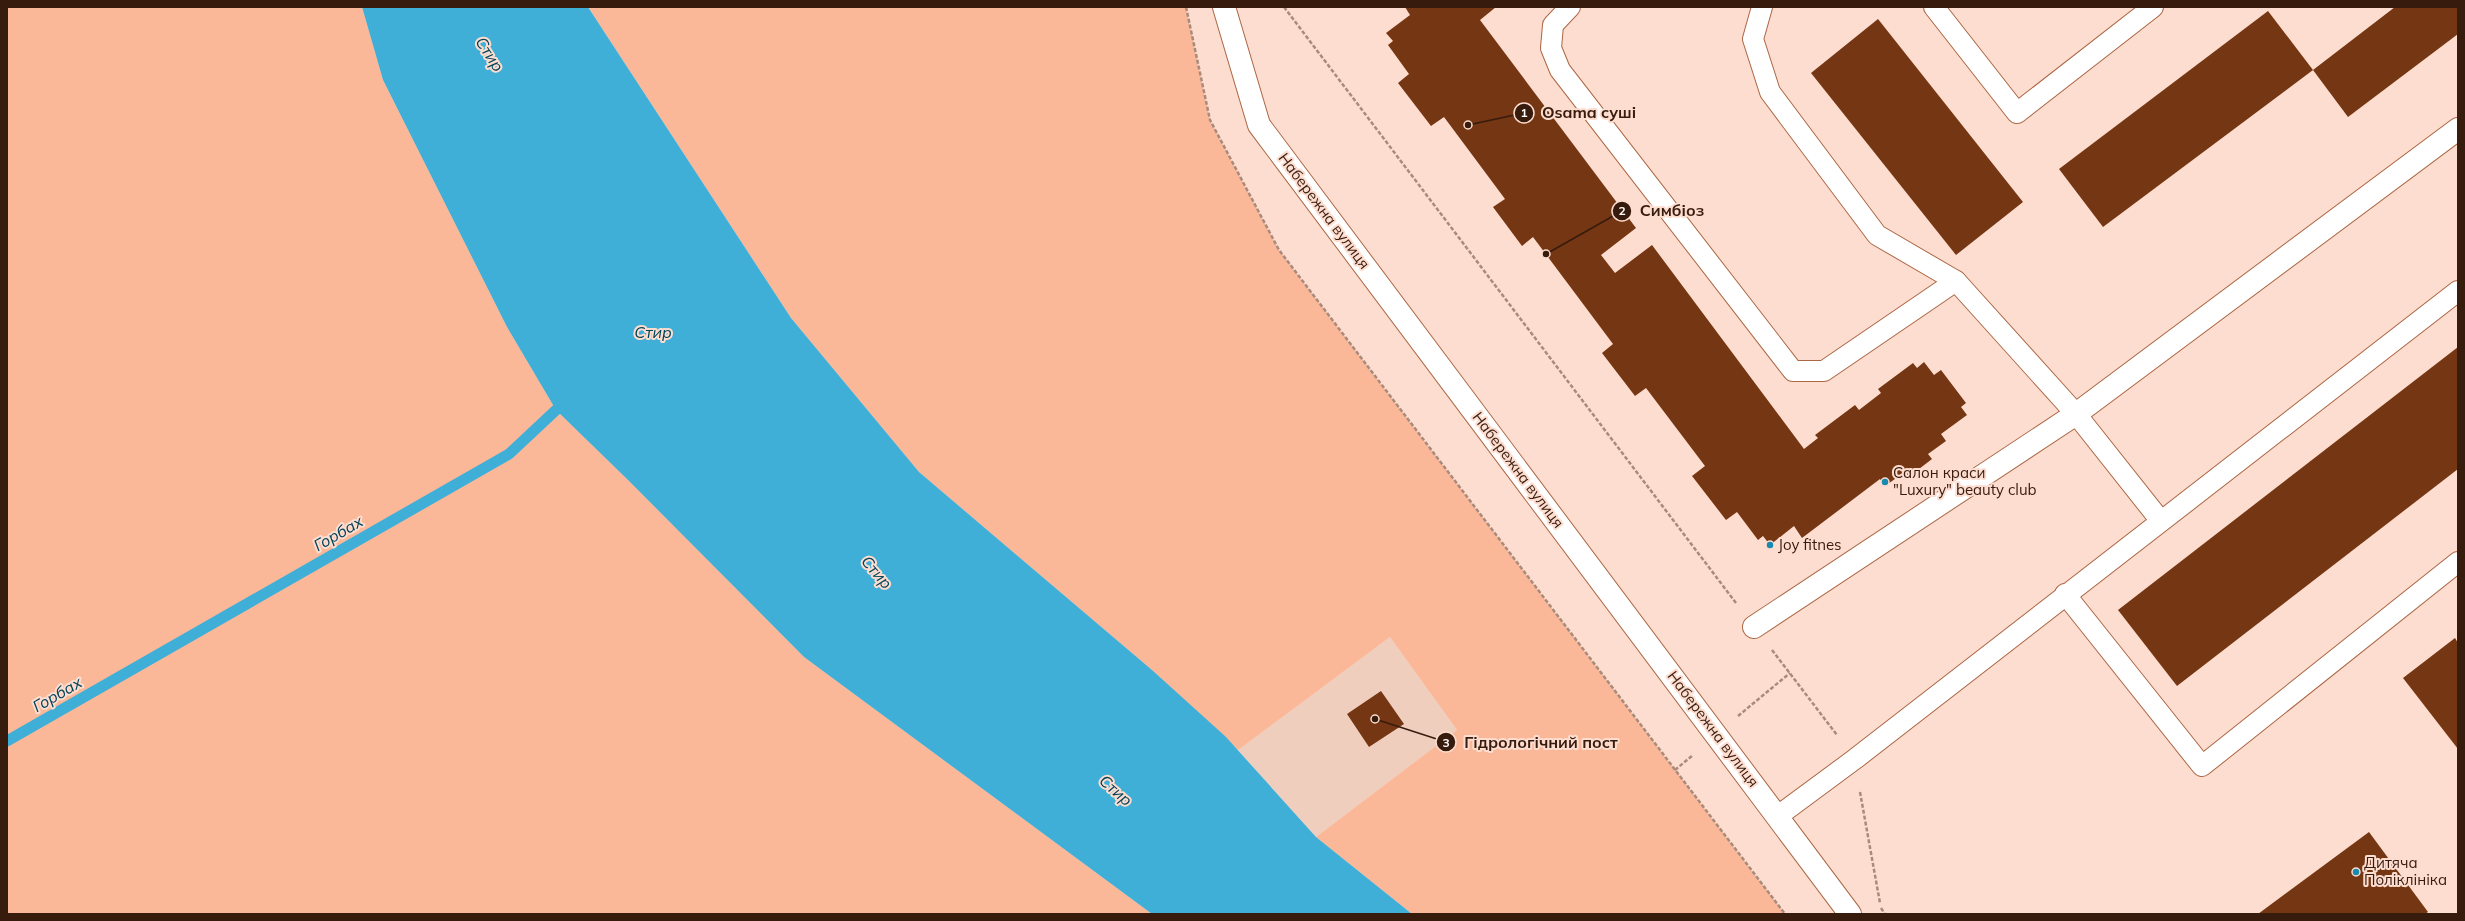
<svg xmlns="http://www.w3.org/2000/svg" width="2465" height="921" font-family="Mulish,sans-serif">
  <rect width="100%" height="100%" fill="#fdddcf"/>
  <path fill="#f0cebe" d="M1390,637L1457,730L1316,837L1238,750Z"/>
  <g fill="#fab899">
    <path d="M7,7H362L383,80L507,327L556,410L629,481L804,657L1152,914H7Z"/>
    <path d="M588,7H1186L1210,120L1279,250L1785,914H1412L1316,837L1457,730L1390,637L1238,750L1152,670L919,472L791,318Z"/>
  </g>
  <path fill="#40afd7" d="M362,7H588L791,318L919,472L1152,670L1226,737L1316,837L1412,914H1152L804,657L629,481L556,410L507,327L383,80Z"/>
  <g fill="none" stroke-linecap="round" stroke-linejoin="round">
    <path stroke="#40afd7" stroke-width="11" d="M7,741L509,454L556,410L568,402"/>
  </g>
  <g fill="#753613">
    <path d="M1405,7H1496L1480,20L1636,228L1601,255L1615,273L1652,245L1804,449L1818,438L1815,435L1855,405L1859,410L1881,393L1878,389L1913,363L1917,368L1924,362L1934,375L1941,370L1966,403L1961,407L1967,415L1941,434L1946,441L1928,454L1932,459L1906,479L1902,474L1885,486L1880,479L1802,538L1794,526L1770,545L1763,536L1758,540L1737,512L1726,520L1692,476L1705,466L1646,388L1635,396L1602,353L1613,344L1533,237L1522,246L1493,207L1505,199L1444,117L1431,126L1398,83L1409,74L1388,45L1393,41L1386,33L1410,15Z"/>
    <path d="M2395,7H2458V34L2348,117L2313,70Z"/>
    <path d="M2268,11L2313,70L2103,227L2059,169Z"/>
    <path d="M1878,19L2023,202L1956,255L1811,73Z"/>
    <path d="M2458,347V469L2177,686L2118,610Z"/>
    <path d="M2455,638L2458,643V749L2403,678Z"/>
    <path d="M1381,691L1404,724L1369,747L1347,714Z"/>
    <path d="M2369,832L2428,912L2425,914H2258Z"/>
  </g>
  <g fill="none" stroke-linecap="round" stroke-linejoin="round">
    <g stroke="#ab6745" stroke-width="22">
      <g id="lane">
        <path d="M1570,7L1553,25L1551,48L1560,70L1793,371H1824L1956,281"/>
        <path d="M1762,7L1753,39L1770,92L1877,235L1956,281L2076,414L2160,520"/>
        <path d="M1934,7L2017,113L2153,7"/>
        <path d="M2065,594L2202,766L2458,562"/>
        <path d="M1778,816L1855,759L2458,291"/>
      </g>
    </g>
    <g stroke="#ab6745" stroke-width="24">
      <path id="street" d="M1754,627L2076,414L2458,129"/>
    </g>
    <g stroke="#ab6745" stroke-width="24">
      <path id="secondary" d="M1224,7L1259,125L1850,914"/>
    </g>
    <g stroke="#a98b7d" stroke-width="2.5" stroke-dasharray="4 2" stroke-linecap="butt">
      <path d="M1186,7L1210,120L1279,250L1785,914"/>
      <path d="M1284,7L1736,603"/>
      <path d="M1772,650L1837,735"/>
      <path d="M1738,716L1790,673"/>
      <path d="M1675,770L1693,755"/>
      <path d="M1860,792L1880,903"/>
      <path d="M1881,908L1885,914"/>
    </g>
    <use href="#lane" stroke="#fff" stroke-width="20"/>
    <use href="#street" stroke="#fff" stroke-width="22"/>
    <use href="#secondary" stroke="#fff" stroke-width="22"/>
  </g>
  <g fill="#188aaf" stroke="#fdddcf" stroke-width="1.5">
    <circle cx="1885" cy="482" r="4"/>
    <circle cx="1770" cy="545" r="4"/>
    <circle cx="2356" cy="872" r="4"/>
  </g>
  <g text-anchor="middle" stroke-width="4" stroke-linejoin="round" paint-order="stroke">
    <g font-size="15" fill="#371b0d" stroke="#fdddcf">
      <text transform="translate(1324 211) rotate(53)" y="5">Набережна вулиця</text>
      <text transform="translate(1518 470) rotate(53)" y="5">Набережна вулиця</text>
      <text transform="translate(1713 729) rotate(53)" y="5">Набережна вулиця</text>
    </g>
    <g font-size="15" fill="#371b0d" stroke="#fdddcf" text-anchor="start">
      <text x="1893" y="478">Салон краси<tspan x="1893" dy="17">"Luxury" beauty club</tspan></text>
      <text x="1778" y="550">Joy fitnes</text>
      <text x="2364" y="868">Дитяча<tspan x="2364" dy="17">Поліклініка</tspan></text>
    </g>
    <g font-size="16" font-style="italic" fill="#004358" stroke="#fdddcf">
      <text transform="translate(490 54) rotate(57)" y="6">Стир</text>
      <text x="653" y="338">Стир</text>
      <text transform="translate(338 533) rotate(-30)" y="6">Горбах</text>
      <text transform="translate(877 572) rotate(49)" y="6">Стир</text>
      <text transform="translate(57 694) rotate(-30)" y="6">Горбах</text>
      <text transform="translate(1116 790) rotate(41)" y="6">Стир</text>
    </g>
  </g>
  <path fill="none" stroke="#371b0d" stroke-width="1.5" d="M1468 125L1524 113M1546 254L1622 211M1375 719L1446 742"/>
  <g fill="#371b0d" stroke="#fdddcf" stroke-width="1.5">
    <circle cx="1468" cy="125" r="4"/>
    <circle cx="1546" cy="254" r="4"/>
    <circle cx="1375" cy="719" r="4"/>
    <circle cx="1524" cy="113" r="10"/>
    <circle cx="1622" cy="211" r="10"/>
    <circle cx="1446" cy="742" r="10"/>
  </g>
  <g font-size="12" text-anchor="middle" font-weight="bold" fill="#fff">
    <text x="1524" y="117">1</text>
    <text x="1622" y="215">2</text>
    <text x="1446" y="747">3</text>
  </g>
  <g font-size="16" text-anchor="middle" font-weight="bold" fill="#371b0d" stroke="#fdddcf" stroke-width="4" stroke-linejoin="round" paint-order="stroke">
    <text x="1589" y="118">Osama cуші</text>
    <text x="1672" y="216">Симбіоз</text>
    <text x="1541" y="748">Гідрологічний пост</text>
  </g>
  <rect width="2465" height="921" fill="none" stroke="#371b0d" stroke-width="16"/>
</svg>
